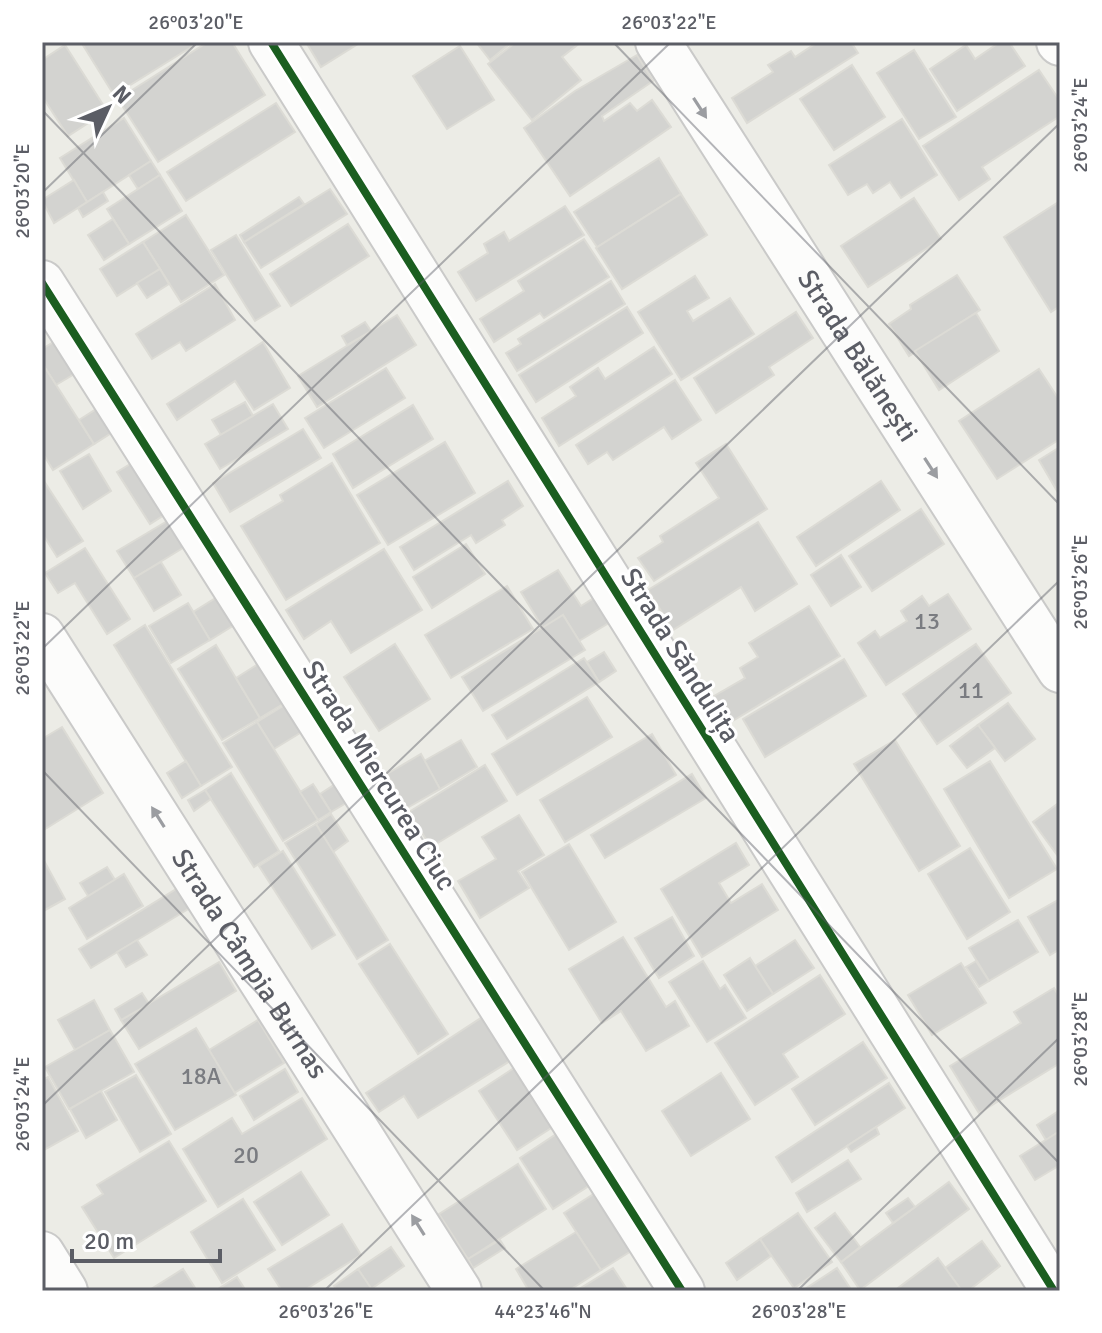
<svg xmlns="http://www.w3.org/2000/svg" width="1102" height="1333" font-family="Signika,sans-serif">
  <rect width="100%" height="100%" fill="#ecece6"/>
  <g fill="#d3d3d0" stroke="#dcdbd5" stroke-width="2">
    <path d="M81,42H190L193,46L114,95Z"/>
    <path d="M208,42H232L265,95L158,162L118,99Z"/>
    <path d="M306,42H361L321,67Z"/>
    <path d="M476,42H512L490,60Z"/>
    <path d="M516,42L580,43L562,57L581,80L532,120L488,64Z"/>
    <path d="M851,42L858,53L747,123L732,98L773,72L768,65L791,51L795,57L818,42Z"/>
    <path d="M1000,42H1009L1025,66L957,111L930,69L966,45L975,59Z"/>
    <path d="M65,45L107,111L68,136L42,96V60Z"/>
    <path d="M460,46L494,100L447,129L413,76Z"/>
    <path d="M914,50L956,117L919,139L877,73Z"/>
    <path d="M637,55L653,81L602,116L604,121L630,103L637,111L652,100L671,127L570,196L524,128L575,91Z"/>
    <path d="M852,65L885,117L834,150L800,99Z"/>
    <path d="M1039,70L1060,101V116L982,167L990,179L959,200L923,146Z"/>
    <path d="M276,103L295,132L186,201L167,172Z"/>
    <path d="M124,118L151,161L87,202L60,158Z"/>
    <path d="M902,119L937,175L901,198L890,182L873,193L867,184L848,195L829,165Z"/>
    <path d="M659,158L681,194L597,247L574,212Z"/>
    <path d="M151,161L160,175L138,189L129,175Z"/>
    <path d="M160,175L182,211L129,244L107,209Z"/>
    <path d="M74,180L87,202L54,223L42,200Z"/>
    <path d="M330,189L347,214L261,268L244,242Z"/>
    <path d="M103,192L108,201L83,217L78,208Z"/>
    <path d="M681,194L707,235L622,289L596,248Z"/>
    <path d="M299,197L304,204L244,242L240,235Z"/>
    <path d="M914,198L941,239L868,287L841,246Z"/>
    <path d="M1060,201V306L1051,312L1004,237Z"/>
    <path d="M565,206L584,235L476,301L458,272L488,253L484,244L504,232L509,241Z"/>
    <path d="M186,215L224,275L181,302L143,242Z"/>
    <path d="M113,219L129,244L104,260L88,235Z"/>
    <path d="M348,224L369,256L291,306L270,274Z"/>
    <path d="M236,235L280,306L255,321L211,250Z"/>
    <path d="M584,239L609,277L544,318L540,313L494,342L480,319L524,291L518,281Z"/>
    <path d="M143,242L160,269L117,296L100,269Z"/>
    <path d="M160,269L169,284L147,298L137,283Z"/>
    <path d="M957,275L980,310L909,356L889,324L911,309L910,305Z"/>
    <path d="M695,276L709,298L687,311L693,321L730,298L754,334L681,380L638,312Z"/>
    <path d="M611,281L625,304L517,371L506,353L521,344L518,339Z"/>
    <path d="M215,284L235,320L186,351L180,342L152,359L136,334Z"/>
    <path d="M627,307L643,333L536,402L519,375Z"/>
    <path d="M796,312L813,338L769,367L774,375L716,413L694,378Z"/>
    <path d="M976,313L999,351L939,390L915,351Z"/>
    <path d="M397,315L416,345L317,407L298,376Z"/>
    <path d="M365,322L371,331L347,345L342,336Z"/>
    <path d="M60,338L81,370L56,385L42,363V349Z"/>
    <path d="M263,342L290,388L254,410L235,381L177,420L167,404Z"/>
    <path d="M654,347L672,374L559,446L542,418L576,396L570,387L598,368L605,379Z"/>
    <path d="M42,363L94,444L53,470L42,452Z"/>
    <path d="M386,368L405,398L324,448L305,418Z"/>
    <path d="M1039,369L1060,401V439L997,479L959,421Z"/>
    <path d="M675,380L701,420L672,439L664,427L613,460L607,452L588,464L576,445Z"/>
    <path d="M245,402L253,416L221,435L212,420Z"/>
    <path d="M273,404L288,429L220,469L205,444Z"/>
    <path d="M413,405L433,439L353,488L333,454Z"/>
    <path d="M98,408L113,432L94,444L79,420Z"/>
    <path d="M303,429L321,458L230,512L213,483Z"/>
    <path d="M445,442L475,493L388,545L357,495Z"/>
    <path d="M726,444L767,509L654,581L638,558L663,542L660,536L719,498L696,463Z"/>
    <path d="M1060,447V496L1039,460Z"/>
    <path d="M89,454L111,491L83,509L60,471Z"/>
    <path d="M140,458L172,510L150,524L117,472Z"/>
    <path d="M332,463L380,543L286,600L241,526L283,501L280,495Z"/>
    <path d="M42,478L83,541L57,557L42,533Z"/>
    <path d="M508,481L523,506L502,520L505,525L476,543L471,535L414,570L400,547Z"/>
    <path d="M881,481L900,510L816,566L797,537Z"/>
    <path d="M921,509L944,544L872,591L849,556Z"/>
    <path d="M174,517L191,543L134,578L117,551Z"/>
    <path d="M758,522L797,584L755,611L741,587L673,630L648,590Z"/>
    <path d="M466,544L485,574L432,608L413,577Z"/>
    <path d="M85,548L130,619L107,634L75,583L58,593L45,573Z"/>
    <path d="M384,549L422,610L351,653L331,621L304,639L286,610Z"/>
    <path d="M841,555L861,587L831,606L811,575Z"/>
    <path d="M161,562L181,595L154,611L134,578Z"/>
    <path d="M558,570L581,606L594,598L609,623L579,641L563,615L543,628L521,592Z"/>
    <path d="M507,586L533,629L451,678L425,635Z"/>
    <path d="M948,594L971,629L886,685L858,643L875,631L880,638L907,621L901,611L922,596L929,606Z"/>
    <path d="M219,596L236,624L210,640L193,612Z"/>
    <path d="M188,603L210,640L171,663L149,626Z"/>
    <path d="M809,606L840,656L731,722L714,696L745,678L740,668L758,657L749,643Z"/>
    <path d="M563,615L585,650L483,711L462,677Z"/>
    <path d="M145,625L232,767L201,786L114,645Z"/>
    <path d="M395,644L430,699L379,731L344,677Z"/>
    <path d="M976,644L1011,693L937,744L903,694Z"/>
    <path d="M216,645L260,718L222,740L178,669Z"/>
    <path d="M604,652L616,671L599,682L587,662Z"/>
    <path d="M584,658L599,682L507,739L492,715Z"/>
    <path d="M844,659L866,696L765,757L743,719Z"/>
    <path d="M263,661L288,701L260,718L236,678Z"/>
    <path d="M587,697L612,737L517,795L492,754Z"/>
    <path d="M288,703L305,730L274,749L257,722Z"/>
    <path d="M1008,703L1035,739L1005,761L978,725Z"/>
    <path d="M257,722L318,820L283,841L223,743Z"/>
    <path d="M978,725L995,748L967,768L950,746Z"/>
    <path d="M62,727L103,793L42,831V739Z"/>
    <path d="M652,734L676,775L565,842L540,800Z"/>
    <path d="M461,740L477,767L440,789L424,761Z"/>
    <path d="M895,740L960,846L919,871L854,764Z"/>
    <path d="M421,754L440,789L407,808L387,774Z"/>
    <path d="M186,761L201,786L182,798L167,773Z"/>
    <path d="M990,761L1057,869L1009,898L944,789Z"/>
    <path d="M485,765L507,801L431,847L409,812Z"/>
    <path d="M231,773L279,851L254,867L205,790Z"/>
    <path d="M692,774L706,798L605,858L591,835Z"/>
    <path d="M337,783L348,802L331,812L320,794Z"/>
    <path d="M313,784L331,812L318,820L300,792Z"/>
    <path d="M205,790L211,799L194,811L188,800Z"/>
    <path d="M1060,802V859L1033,822Z"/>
    <path d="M331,814L348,841L333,852L316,824Z"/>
    <path d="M519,815L544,855L518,871L529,888L480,918L458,881L496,859L482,837Z"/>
    <path d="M316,824L388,940L357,959L285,843Z"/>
    <path d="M736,843L749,865L719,883L731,903L762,884L778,910L702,957L661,889Z"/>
    <path d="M569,844L616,922L569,950L522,872Z"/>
    <path d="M970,848L1010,912L967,939L928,874Z"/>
    <path d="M283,851L335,935L312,949L259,866Z"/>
    <path d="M42,857L65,899L45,910L42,904Z"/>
    <path d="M107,867L115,880L88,896L80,883Z"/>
    <path d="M124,874L143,906L87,939L69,908Z"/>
    <path d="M178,888L190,908L91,968L79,949Z"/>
    <path d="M1060,899V949L1050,955L1028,917Z"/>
    <path d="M672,917L694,956L659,978L635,938Z"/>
    <path d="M1018,920L1038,952L989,981L969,948Z"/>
    <path d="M623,937L666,1007L675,1001L689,1026L646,1051L621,1011L602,1023L569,969Z"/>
    <path d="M137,940L147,955L126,967L117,952Z"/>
    <path d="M795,940L814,968L773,994L755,966Z"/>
    <path d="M390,944L448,1034L418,1054L359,964Z"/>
    <path d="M750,958L773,994L747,1011L724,975Z"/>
    <path d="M703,961L720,989L725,985L746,1018L707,1042L669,982Z"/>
    <path d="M976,961L989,981L979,987L966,967Z"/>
    <path d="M219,962L236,991L139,1049L121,1020Z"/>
    <path d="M961,963L986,1003L932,1035L908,995Z"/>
    <path d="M820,975L845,1014L783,1054L798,1077L755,1105L715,1043Z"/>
    <path d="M1054,988L1060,998V1063L979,1113L950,1066L1021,1023L1014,1012Z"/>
    <path d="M142,993L149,1004L121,1020L115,1009Z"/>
    <path d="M94,1000L110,1030L75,1050L58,1020Z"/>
    <path d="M490,1012L518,1056L418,1118L404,1096L379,1112L366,1093Z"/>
    <path d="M258,1020L284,1063L234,1093L209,1050Z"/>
    <path d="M196,1028L236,1095L175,1130L135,1064Z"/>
    <path d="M110,1030L134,1072L69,1109L45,1067Z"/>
    <path d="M863,1042L887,1078L815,1125L792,1089Z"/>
    <path d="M520,1064L559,1123L517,1150L479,1091Z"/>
    <path d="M285,1069L298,1092L254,1120L240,1096Z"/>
    <path d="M721,1073L750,1119L691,1156L662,1111Z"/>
    <path d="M136,1075L171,1134L140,1152L105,1092Z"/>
    <path d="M48,1077L78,1131L42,1151V1080Z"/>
    <path d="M889,1083L905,1108L792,1182L776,1157Z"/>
    <path d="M101,1091L117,1120L86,1138L70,1109Z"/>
    <path d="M302,1098L327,1139L218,1207L183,1149L232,1118L242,1134Z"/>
    <path d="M1060,1110V1131L1046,1140L1037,1125Z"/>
    <path d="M876,1127L879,1134L851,1152L847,1146Z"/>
    <path d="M561,1131L595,1182L553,1209L520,1158Z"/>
    <path d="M1060,1131V1165L1035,1180L1020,1156Z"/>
    <path d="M169,1141L206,1201L114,1258L82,1207L103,1194L97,1185Z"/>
    <path d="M848,1160L861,1179L807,1212L796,1193Z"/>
    <path d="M518,1164L546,1209L468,1259L439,1214Z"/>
    <path d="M301,1172L329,1215L282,1245L254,1202Z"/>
    <path d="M949,1182L969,1209L860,1290L841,1262Z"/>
    <path d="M600,1190L636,1248L601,1270L564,1213Z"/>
    <path d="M908,1198L915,1207L893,1223L886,1213Z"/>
    <path d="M243,1199L275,1250L222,1283L191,1232Z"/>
    <path d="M798,1213L832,1262L794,1288L760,1239Z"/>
    <path d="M835,1213L860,1247L841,1262L815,1228Z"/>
    <path d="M342,1224L361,1255L303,1291H282L268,1269Z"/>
    <path d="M576,1232L601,1270L568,1291H529L516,1269Z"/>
    <path d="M760,1239L771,1256L737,1280L726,1263Z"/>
    <path d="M500,1240L505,1248L473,1268L468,1259Z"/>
    <path d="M982,1241L1000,1266L968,1291H962L945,1268Z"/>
    <path d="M391,1247L404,1266L371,1289L358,1269Z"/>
    <path d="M938,1258L962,1291H894Z"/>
    <path d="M613,1268L628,1291H576Z"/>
    <path d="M837,1268L852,1291H802Z"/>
    <path d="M183,1269L197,1291H148Z"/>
    <path d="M358,1269L373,1291H338L334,1286Z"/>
    <path d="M237,1277L246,1291H215Z"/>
  </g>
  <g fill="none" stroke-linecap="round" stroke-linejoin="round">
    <g stroke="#cacac9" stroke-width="48">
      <g id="minor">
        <path d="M271,42L1054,1291"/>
        <path id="s1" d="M658,42L1060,670"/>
        <path d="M1059,42L1060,43"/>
        <path d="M42,283L682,1291"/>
        <path id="s2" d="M42,636L459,1291"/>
        <path d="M42,1254L65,1291"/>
      </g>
    </g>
    <use href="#minor" stroke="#fcfcfb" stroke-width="44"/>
    <g stroke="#fff" stroke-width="13">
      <g id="cycleway">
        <path d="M271,42L1054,1291"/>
        <path d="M42,283L682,1291"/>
      </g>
    </g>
    <use href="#cycleway" stroke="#1b5e20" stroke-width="8"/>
  </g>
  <defs><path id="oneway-solid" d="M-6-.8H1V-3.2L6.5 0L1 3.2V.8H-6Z" transform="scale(2)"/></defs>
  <g fill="#9b9da1">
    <use href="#oneway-solid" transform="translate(700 108) rotate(57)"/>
    <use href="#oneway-solid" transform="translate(931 468) rotate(57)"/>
    <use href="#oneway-solid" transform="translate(158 817) rotate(-122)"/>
    <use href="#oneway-solid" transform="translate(418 1225) rotate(-122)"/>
  </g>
  <path fill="none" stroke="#5b5d65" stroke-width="2" stroke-opacity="0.45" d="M613,42L1060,505M42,110L1060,1164M42,193L198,42M42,649L671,42M42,770L545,1291M42,1106L1060,123M324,1291L1060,580M797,1291L1060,1037"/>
  <g text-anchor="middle" stroke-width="6" stroke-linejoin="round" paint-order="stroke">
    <g font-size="24" fill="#7a7c81">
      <text x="927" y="629">13</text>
      <text x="971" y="698">11</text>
      <text x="201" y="1084">18A</text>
      <text x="246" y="1163">20</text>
    </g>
    <g font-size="28" fill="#5b5d65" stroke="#fff">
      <text dy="10" stroke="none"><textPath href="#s1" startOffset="372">Strada Bălănești</textPath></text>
      <text transform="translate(681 655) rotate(58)" y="10">Strada Săndulița</text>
      <text transform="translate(380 775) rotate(58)" y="10">Strada Miercurea Ciuc</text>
      <text dy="10" stroke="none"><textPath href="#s2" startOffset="388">Strada Câmpia Burnas</textPath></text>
    </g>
  </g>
  <rect width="1102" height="1333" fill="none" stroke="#ffffff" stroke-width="88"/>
  <g transform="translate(108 108) rotate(46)" stroke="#ffffff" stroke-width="6" paint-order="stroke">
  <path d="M0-6L14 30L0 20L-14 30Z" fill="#5b5d65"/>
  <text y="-12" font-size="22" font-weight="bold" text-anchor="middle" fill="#5b5d65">N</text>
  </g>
  <path d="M72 1249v12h148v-12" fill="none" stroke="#5b5d65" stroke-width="4"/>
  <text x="84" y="1249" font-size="24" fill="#5b5d65" stroke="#ffffff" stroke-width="6" paint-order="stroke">20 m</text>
  <rect x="44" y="44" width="1014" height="1245" fill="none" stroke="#5b5d65" stroke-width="3"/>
  <g font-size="20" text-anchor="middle" fill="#5b5d65">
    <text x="196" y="29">26°03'20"E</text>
    <text x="669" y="29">26°03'22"E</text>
    <text transform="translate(1080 125) rotate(-90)" y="7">26°03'24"E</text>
    <text transform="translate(22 191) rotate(-90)" y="7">26°03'20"E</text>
    <text transform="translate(1080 582) rotate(-90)" y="7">26°03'26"E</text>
    <text transform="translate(22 648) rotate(-90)" y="7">26°03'22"E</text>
    <text transform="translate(1080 1039) rotate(-90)" y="7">26°03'28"E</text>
    <text transform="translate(22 1104) rotate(-90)" y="7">26°03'24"E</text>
    <text x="326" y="1318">26°03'26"E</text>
    <text x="543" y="1318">44°23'46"N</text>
    <text x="799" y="1318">26°03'28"E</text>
  </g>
</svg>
